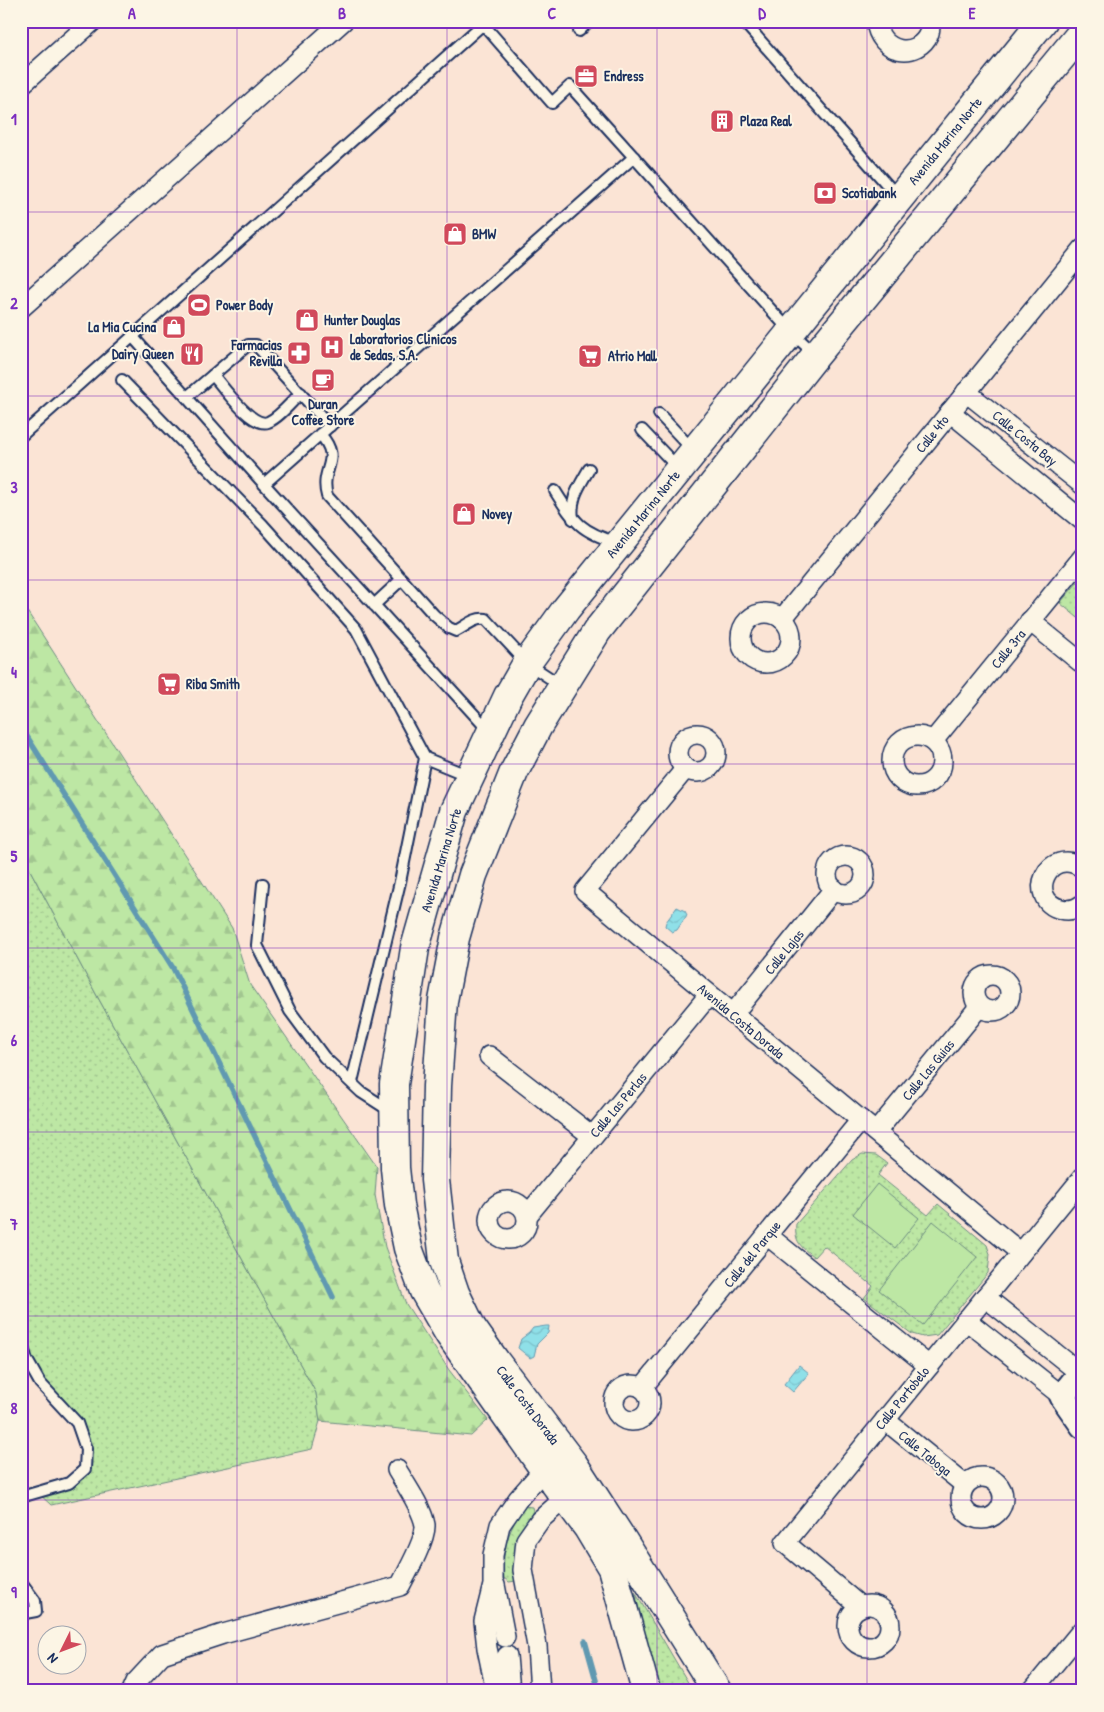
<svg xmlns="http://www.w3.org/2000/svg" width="1104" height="1712" font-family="'Patrick Hand',sans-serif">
  <defs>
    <pattern id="grass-dots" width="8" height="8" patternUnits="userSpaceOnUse" patternTransform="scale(1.25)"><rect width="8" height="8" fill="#bde7a4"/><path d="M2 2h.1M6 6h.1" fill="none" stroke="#a2c690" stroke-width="1.8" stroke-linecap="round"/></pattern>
    <pattern id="forest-firs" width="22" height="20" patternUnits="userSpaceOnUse" patternTransform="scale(1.25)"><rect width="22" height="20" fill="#bde7a4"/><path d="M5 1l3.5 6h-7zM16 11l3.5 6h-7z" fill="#a2c690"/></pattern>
    <pattern id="water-waves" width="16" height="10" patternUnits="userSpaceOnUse" patternTransform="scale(1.25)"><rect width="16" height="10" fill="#8fe0e8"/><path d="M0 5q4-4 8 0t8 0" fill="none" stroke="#7bc0c9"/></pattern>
  </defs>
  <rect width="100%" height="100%" fill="#fbe4d5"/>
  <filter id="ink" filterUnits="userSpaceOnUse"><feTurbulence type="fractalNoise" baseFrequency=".02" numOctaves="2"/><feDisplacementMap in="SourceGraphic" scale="10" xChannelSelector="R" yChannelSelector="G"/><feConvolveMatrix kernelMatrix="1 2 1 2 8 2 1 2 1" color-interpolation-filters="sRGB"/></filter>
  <g filter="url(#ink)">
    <g fill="url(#grass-dots)" stroke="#6c8b81">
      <path d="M1083,576V622L1060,603Z"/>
      <path d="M21,853L96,994L316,1393L320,1421L312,1449L51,1505L38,1493L69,1483L85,1469L77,1423L40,1383L21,1342Z"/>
      <path d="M862,1154L876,1155L887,1163L878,1175L928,1215L938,1204L987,1245L990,1254L988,1273L937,1335L923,1337L912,1334L864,1298L873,1286L824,1246L814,1257C801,1247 794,1242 796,1224L852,1160Z"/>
      <path d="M524,1506L532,1507L533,1511L519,1535L515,1555L516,1581L509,1582L504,1578C502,1547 508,1532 524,1506Z"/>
      <path d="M635,1592L693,1691H658Z"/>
    </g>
    <path fill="url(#forest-firs)" stroke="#6c8b81" d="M21,602L232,928L250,985L377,1167L375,1195L385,1247L406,1304L449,1370L488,1420L471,1436L320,1421L316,1393L96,994L21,853Z"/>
    <g fill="#bde7a4" stroke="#6c8b81">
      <path d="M877,1184L919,1218L895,1248L853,1214Z"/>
      <path d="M933,1221L977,1257L923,1325L879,1290Z"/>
    </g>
    <g fill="url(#water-waves)" stroke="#6199b1">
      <path d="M677,907L685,911L687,915L677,930L672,932L665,926L666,922Z"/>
      <path d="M546,1326H549L548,1333L537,1344L534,1356L530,1358L518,1348L521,1339L529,1333L533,1328Z"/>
      <path d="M799,1365L809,1373L793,1392L784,1384Z"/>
    </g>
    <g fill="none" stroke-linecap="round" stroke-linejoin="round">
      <g stroke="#6199b1" stroke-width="5.5">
        <path d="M21,727L173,968L333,1297"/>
        <path d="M585,1641L599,1691"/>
      </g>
      <g stroke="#1b2f5e" stroke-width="14">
        <g id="service">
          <path d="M743,21L898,197"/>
          <path d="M579,31L589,21"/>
          <path d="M132,336L264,484L490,732"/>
          <path d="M213,375C223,387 252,428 268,422C280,417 291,402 301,393"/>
          <path d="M122,380L263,525L356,629L425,758L400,882L352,1082"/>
          <path d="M187,397L248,345H256L330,426"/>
          <path d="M659,414L693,450"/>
          <path d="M642,430L679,469"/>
          <path d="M320,434C344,461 319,467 327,496L434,615L449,628L456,631C466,626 475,617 486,619L527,663L562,686"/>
          <path d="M21,436L483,24L552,103L570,86L790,331L815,354"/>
          <path d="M264,484L634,157"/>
          <path d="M555,491C575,523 581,532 618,543"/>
          <path d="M573,519C570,498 579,487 589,469"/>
          <path d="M374,605L402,579"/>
          <path d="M425,758L469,776"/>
          <path d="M263,884L257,945L290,1011L324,1057L361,1092L392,1112"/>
          <path d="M21,1342L27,1360L40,1383L77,1423L86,1449L85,1469L69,1483L21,1497"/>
          <path d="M21,1582L35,1601L36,1611L25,1613L21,1605"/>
        </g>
      </g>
      <g stroke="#1b2f5e" stroke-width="22">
        <g id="minor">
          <path d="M876,21C879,54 918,60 929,33C930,30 930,25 931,21"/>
          <path d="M21,85L93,21"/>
          <path d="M21,308L343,21"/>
          <path d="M966,392L1083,485"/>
          <path d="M950,412L1083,521"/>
          <circle cx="766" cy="638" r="25"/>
          <path d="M782,619L1083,249"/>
          <path d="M1030,621L1083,664"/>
          <circle cx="697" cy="753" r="19"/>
          <circle cx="917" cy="761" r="25"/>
          <path d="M933,741L1083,557"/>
          <path d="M686,768L585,891L1021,1253"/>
          <circle cx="846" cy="875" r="19"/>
          <path d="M1083,868C1047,844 1025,900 1061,909C1069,911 1077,909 1083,904"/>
          <circle cx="992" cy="993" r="18"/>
          <path d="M733,1014L834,889"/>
          <path d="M489,1056L592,1136"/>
          <path d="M876,1132L979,1007"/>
          <circle cx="508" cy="1220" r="19"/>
          <path d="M527,1216L709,995"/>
          <path d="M767,1235L929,1366"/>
          <path d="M985,1297L1080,1373"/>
          <path d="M966,1320L1062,1396"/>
          <circle cx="632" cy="1403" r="18"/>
          <path d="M642,1388L861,1120"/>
          <path d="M885,1420L965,1485"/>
          <circle cx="982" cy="1498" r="21"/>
          <path d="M495,1585L505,1637"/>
          <circle cx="869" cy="1626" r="21"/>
          <path d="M861,1607L785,1543L1083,1177"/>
          <path d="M507,1656L510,1691"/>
          <path d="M132,1691L136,1682L162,1654L223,1634L400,1586C407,1573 426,1539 425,1525C422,1508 406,1485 397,1470"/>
          <path d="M496,1691L487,1648L484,1621L493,1585V1555L500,1525L518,1499L544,1469"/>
          <path d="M540,1691L537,1646L523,1570L526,1540L540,1520L566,1497"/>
          <path d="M1032,1691L1083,1629"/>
        </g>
      </g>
      <g stroke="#1b2f5e" stroke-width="28">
        <path id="tertiary" d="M1083,1370L1062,1396L1083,1426"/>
      </g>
      <g stroke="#1b2f5e" stroke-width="31">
        <g id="secondary">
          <path d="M646,1691L612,1568L588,1528L544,1469L449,1334L424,1291L408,1248L399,1205L395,1168L394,1084L415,948L454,811L508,696L527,663L566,609L1043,21"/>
          <path d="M717,1691L620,1536L574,1465L496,1362L472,1328L455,1293L444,1261L435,1180L437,1086L443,1001L455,938L473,875L514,772L538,726L597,631L816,355L1083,31"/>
        </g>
      </g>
      <use href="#service" stroke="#fcf5e5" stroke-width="10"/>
      <use href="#minor" stroke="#fcf5e5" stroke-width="19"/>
      <use href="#tertiary" stroke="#fcf5e5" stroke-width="24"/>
      <use href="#secondary" stroke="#fcf5e5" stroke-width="28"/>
    </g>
  </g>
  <path fill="none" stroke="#7b2cbf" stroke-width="1" stroke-opacity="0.55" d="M237,21V1691M447,21V1691M657,21V1691M867,21V1691M21,212H1083M21,396H1083M21,580H1083M21,764H1083M21,948H1083M21,1132H1083M21,1316H1083M21,1500H1083"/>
  <defs>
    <g id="office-square" transform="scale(1.25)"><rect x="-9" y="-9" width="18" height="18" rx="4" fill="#d1495b" stroke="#fcf5e5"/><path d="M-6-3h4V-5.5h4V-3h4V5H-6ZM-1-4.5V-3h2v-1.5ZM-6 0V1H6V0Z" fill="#fff"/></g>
    <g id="building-square" transform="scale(1.25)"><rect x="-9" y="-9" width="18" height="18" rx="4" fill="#d1495b" stroke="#fcf5e5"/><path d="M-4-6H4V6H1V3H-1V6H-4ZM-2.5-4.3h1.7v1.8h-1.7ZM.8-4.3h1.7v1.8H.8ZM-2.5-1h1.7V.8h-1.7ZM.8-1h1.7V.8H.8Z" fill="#fff"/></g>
    <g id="bank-square" transform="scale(1.25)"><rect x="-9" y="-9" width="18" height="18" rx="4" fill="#d1495b" stroke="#fcf5e5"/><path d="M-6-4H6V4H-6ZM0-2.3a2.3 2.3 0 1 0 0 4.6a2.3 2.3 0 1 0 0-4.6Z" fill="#fff"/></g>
    <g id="shop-square" transform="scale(1.25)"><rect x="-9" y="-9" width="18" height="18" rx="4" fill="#d1495b" stroke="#fcf5e5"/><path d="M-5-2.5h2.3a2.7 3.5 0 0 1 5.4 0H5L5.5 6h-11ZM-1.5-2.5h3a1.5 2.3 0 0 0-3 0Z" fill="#fff"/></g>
    <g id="stadium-square" transform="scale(1.25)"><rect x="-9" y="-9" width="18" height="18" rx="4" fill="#d1495b" stroke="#fcf5e5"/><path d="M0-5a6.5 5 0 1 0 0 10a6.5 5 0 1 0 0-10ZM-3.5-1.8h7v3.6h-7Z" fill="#fff"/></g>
    <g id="hospital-square" transform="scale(1.25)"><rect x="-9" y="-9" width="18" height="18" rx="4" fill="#d1495b" stroke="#fcf5e5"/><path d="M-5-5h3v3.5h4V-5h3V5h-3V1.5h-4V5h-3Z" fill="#fff"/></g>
    <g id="pharmacy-square" transform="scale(1.25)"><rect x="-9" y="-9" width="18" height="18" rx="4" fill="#d1495b" stroke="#fcf5e5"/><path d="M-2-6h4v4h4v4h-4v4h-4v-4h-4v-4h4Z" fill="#fff"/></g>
    <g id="restaurant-square" transform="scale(1.25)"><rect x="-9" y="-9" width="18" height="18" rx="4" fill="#d1495b" stroke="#fcf5e5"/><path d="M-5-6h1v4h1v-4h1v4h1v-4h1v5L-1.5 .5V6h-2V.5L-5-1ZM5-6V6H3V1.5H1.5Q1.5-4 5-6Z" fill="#fff"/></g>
    <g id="supermarket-square" transform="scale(1.25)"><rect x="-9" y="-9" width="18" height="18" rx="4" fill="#d1495b" stroke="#fcf5e5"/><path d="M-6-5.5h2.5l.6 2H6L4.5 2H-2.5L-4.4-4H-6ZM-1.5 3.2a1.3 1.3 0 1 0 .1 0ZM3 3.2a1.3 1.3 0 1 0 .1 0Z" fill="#fff"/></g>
    <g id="cafe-square" transform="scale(1.25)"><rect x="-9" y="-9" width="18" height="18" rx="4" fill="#d1495b" stroke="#fcf5e5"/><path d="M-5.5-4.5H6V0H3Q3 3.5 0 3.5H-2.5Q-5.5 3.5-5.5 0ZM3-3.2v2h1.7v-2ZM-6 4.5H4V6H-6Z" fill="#fff"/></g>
  </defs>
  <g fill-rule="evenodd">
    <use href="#office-square" x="586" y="76"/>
    <use href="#building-square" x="722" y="121"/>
    <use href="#bank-square" x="825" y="193"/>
    <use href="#shop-square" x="455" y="234"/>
    <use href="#stadium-square" x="199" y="305"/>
    <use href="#shop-square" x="307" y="320"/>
    <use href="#shop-square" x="174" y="327"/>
    <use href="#hospital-square" x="332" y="347"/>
    <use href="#pharmacy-square" x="299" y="353"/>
    <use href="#restaurant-square" x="192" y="354"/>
    <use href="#supermarket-square" x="590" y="356"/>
    <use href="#cafe-square" x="323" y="380"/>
    <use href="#shop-square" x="464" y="514"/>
    <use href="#supermarket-square" x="169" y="684"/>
  </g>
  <g text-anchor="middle" stroke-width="4" stroke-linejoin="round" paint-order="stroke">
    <g font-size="14" font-weight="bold" fill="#1b2f5e" stroke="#fcf5e5" text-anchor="start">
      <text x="604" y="81">Endress</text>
      <text x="740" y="126">Plaza Real</text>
      <text x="842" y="198">Scotiabank</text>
      <text x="472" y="239">BMW</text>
      <text x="216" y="310">Power Body</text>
      <text x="324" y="325">Hunter Douglas</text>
      <text x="156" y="332" text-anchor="end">La Mia Cucina</text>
      <text x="350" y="344">Laboratorios Clinicos<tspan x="350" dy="16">de Sedas, S.A.</tspan></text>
      <text x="282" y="350" text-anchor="end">Farmacias<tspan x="282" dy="16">Revilla</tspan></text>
      <text x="174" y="359" text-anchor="end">Dairy Queen</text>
      <text x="608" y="361">Atrio Mall</text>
      <text x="323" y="409" text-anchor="middle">Duran<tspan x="323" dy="16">Coffee Store</tspan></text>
      <text x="482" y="519">Novey</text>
      <text x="186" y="689">Riba Smith</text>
    </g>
    <g font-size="14" fill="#1b2f5e" stroke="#fcf5e5">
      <text transform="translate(945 141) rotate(-51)" y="5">Avenida Marina Norte</text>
      <text transform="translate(932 434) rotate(-51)" y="5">Calle 4to</text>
      <text transform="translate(1025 438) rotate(39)" y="5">Calle Costa Bay</text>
      <text transform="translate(643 514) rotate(-51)" y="5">Avenida Marina Norte</text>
      <text transform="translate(1008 649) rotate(-51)" y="5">Calle 3ra</text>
      <text transform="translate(441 860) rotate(-73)" y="5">Avenida Marina Norte</text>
      <text transform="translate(784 952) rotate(-51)" y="5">Calle Lajas</text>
      <text transform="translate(741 1021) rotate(40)" y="5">Avenida Costa Dorada</text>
      <text transform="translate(928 1070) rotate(-51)" y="5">Calle Las Guias</text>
      <text transform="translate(618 1105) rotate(-50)" y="5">Calle Las Perlas</text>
      <text transform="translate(752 1254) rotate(-51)" y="5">Calle del Parque</text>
      <text transform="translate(902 1398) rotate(-51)" y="5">Calle Portobelo</text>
      <text transform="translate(528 1405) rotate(53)" y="5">Calle Costa Dorada</text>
      <text transform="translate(925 1453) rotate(39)" y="5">Calle Taboga</text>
    </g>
  </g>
  <rect width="1104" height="1712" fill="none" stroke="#fcf5e5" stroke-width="55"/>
  <g transform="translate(62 1650) rotate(228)"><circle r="24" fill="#fcf5e5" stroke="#a2a6af"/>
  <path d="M0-4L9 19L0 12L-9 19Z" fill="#d1495b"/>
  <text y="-8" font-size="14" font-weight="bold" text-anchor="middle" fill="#1b2f5e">N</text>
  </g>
  <rect x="28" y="28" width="1048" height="1656" fill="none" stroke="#7b2cbf" stroke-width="2"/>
  <g font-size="16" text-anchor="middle" font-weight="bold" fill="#7b2cbf">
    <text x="132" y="19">A</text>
    <text x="342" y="19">B</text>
    <text x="552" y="19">C</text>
    <text x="762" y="19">D</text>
    <text x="972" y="19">E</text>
    <text x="14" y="125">1</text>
    <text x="14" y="309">2</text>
    <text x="14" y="493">3</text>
    <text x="14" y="678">4</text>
    <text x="14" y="862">5</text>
    <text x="14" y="1046">6</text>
    <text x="14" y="1230">7</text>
    <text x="14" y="1414">8</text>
    <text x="14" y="1598">9</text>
  </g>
</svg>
